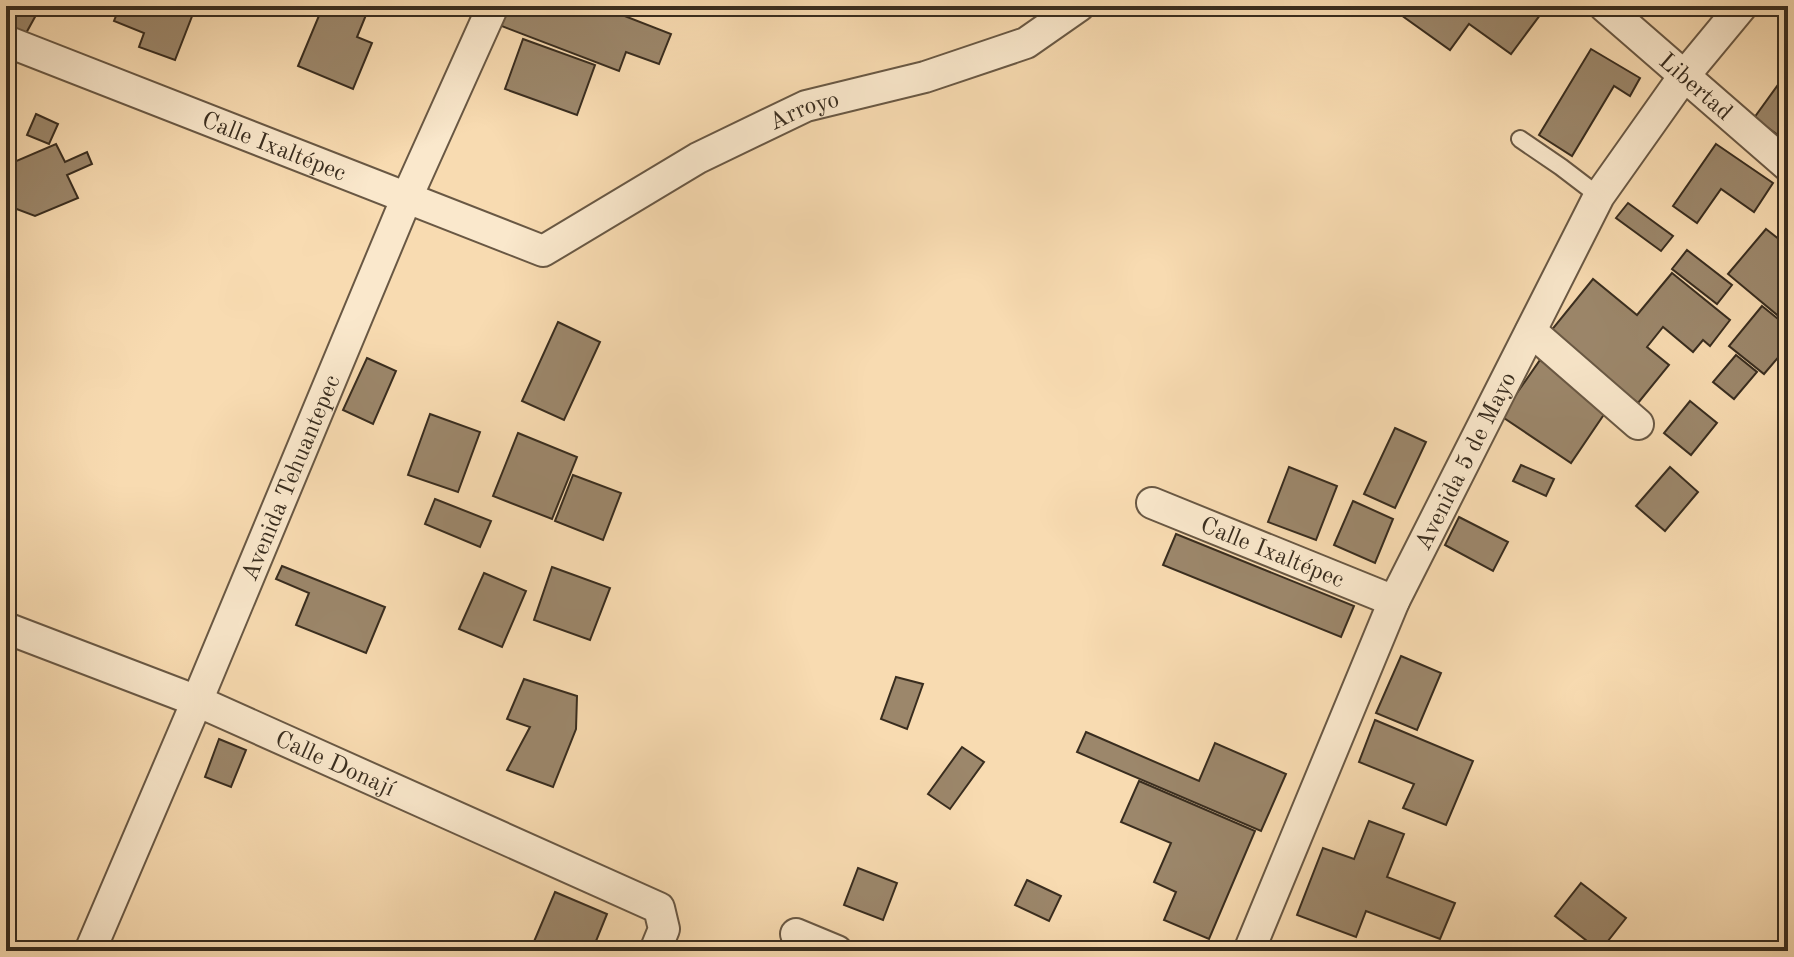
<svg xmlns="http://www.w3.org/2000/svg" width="1794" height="957" font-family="'Old Standard TT',serif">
  <rect width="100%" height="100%" fill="#f8dbb1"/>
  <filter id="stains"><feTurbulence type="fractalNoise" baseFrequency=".0025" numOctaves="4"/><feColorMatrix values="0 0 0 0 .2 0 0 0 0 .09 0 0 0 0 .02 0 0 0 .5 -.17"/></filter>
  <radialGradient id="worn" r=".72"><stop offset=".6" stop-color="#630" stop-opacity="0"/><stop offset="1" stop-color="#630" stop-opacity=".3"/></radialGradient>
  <g fill="#9c876b" stroke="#392d1f" stroke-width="2">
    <path d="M6,6H41L25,35L6,24Z"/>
    <path d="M120,6H196L175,60L139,47L144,33L114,21Z"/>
    <path d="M323,6H344L366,15L357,37L372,43L353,89L298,66Z"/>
    <path d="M506,6H599L671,34L659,64L626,52L619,71L499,25Z"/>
    <path d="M1407,6H1544L1546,7L1511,54L1469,24L1450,50L1401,15Z"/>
    <path d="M523,39L595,65L577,115L505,89Z"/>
    <path d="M1591,49L1640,78L1630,96L1614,86L1572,156L1539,135Z"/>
    <path d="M1788,71V142L1754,118Z"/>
    <path d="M36,114L58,124L49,144L27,135Z"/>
    <path d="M56,144L65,162L87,152L92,164L67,175L78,198L35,216L6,205V160L12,163Z"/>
    <path d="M1716,144L1773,183L1754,212L1721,189L1697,223L1673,206Z"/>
    <path d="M1628,203L1673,236L1661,251L1616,218Z"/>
    <path d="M1766,229L1780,240L1788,231V324L1728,274Z"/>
    <path d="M1687,250L1732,285L1717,304L1672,269Z"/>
    <path d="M1672,273L1730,320L1710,346L1703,340L1693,352L1663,327L1647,347L1669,365L1638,403L1550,332L1593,279L1637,315Z"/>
    <path d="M1762,306L1788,327V346L1764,374L1729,346Z"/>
    <path d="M558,322L600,342L564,420L522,401Z"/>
    <path d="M1736,355L1757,372L1734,399L1713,382Z"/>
    <path d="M367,358L396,371L373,424L343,410Z"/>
    <path d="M1540,360L1609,407L1571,463L1501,416Z"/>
    <path d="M1690,401L1717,423L1691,455L1664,433Z"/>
    <path d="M430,414L480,432L458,492L408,475Z"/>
    <path d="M1395,428L1426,442L1395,508L1364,494Z"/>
    <path d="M518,433L577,457L552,519L493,496Z"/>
    <path d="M1521,465L1554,479L1546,496L1513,481Z"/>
    <path d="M1289,467L1337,486L1316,540L1268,522Z"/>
    <path d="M1670,467L1698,492L1665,531L1636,506Z"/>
    <path d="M573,475L621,493L603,540L555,521Z"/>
    <path d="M435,499L491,521L480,547L425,524Z"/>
    <path d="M1353,501L1393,519L1375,563L1334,545Z"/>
    <path d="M1459,517L1508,542L1493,571L1445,545Z"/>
    <path d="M1176,534L1354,606L1341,637L1163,565Z"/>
    <path d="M282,566L385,607L366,653L296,625L309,593L276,579Z"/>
    <path d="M552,567L610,588L590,640L534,620Z"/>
    <path d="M484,573L526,591L502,647L459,629Z"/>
    <path d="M1401,656L1441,673L1417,730L1376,713Z"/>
    <path d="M896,677L923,684L907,729L881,719Z"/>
    <path d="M524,679L577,696L576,729L553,787L507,770L530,727L507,719Z"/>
    <path d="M1375,720L1473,761L1446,825L1403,808L1414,784L1359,762Z"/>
    <path d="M1086,732L1199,781L1215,743L1286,774L1261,831L1077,752Z"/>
    <path d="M219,739L246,750L231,787L205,777Z"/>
    <path d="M962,747L984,762L950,809L928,794Z"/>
    <path d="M1139,781L1255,831L1209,939L1164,920L1176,892L1154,882L1171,843L1121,822Z"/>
    <path d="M1369,821L1404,834L1387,877L1455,903L1440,939L1366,911L1356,937L1297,915L1323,848L1354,859Z"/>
    <path d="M858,868L897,883L883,920L844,905Z"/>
    <path d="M1027,880L1061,896L1049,921L1015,905Z"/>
    <path d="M1581,883L1626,918L1600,951L1555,916Z"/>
    <path d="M555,892L607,914L592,951H530Z"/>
  </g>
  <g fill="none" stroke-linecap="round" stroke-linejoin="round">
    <g stroke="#695844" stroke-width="20">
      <path id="service" d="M1520,139L1561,167L1599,196"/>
    </g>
    <g stroke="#695844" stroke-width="34">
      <g id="minor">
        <path id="s1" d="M1604,6L1788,166"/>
        <path id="s2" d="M6,41L543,251L698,158L806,106L925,77L1026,43L1079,6"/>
        <path d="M1531,331L1638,424"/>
        <path id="s3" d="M1152,503L1394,601"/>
        <path id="s4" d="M6,628L197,701L659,908L664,929L655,951"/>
        <path d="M796,934L837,951"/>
        <path id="s5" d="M90,951L197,701L407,197L493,6"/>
        <path id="s6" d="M1249,951L1394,601L1599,196L1684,76L1742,6"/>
      </g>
    </g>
    <use href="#service" stroke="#fae8cc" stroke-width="16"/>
    <use href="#minor" stroke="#fae8cc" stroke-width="30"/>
  </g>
  <g text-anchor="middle" stroke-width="6" stroke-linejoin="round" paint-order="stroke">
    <g font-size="24" fill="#392d1f" stroke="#fae8cc">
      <text dy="8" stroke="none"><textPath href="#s1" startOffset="122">Libertad</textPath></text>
      <text dy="8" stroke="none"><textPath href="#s2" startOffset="874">Arroyo</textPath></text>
      <text dy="8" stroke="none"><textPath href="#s2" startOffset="288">Calle Ixaltépec</textPath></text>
      <text dy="8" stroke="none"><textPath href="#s6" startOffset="536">Avenida 5 de Mayo</textPath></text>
      <text dy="8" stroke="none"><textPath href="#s5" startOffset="514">Avenida Tehuantepec</textPath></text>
      <text dy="8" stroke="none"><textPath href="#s3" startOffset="130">Calle Ixaltépec</textPath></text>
      <text dy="8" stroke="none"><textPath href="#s4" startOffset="356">Calle Donají</textPath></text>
    </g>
  </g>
  <rect width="1794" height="957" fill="none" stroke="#f8dbb1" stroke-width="32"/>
  <rect x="8" y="8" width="1778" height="941" fill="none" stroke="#392d1f" stroke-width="4"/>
  <rect x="16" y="16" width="1762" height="925" fill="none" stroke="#392d1f" stroke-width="2"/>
  <rect width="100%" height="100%" filter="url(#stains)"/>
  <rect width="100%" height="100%" fill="url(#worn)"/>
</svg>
